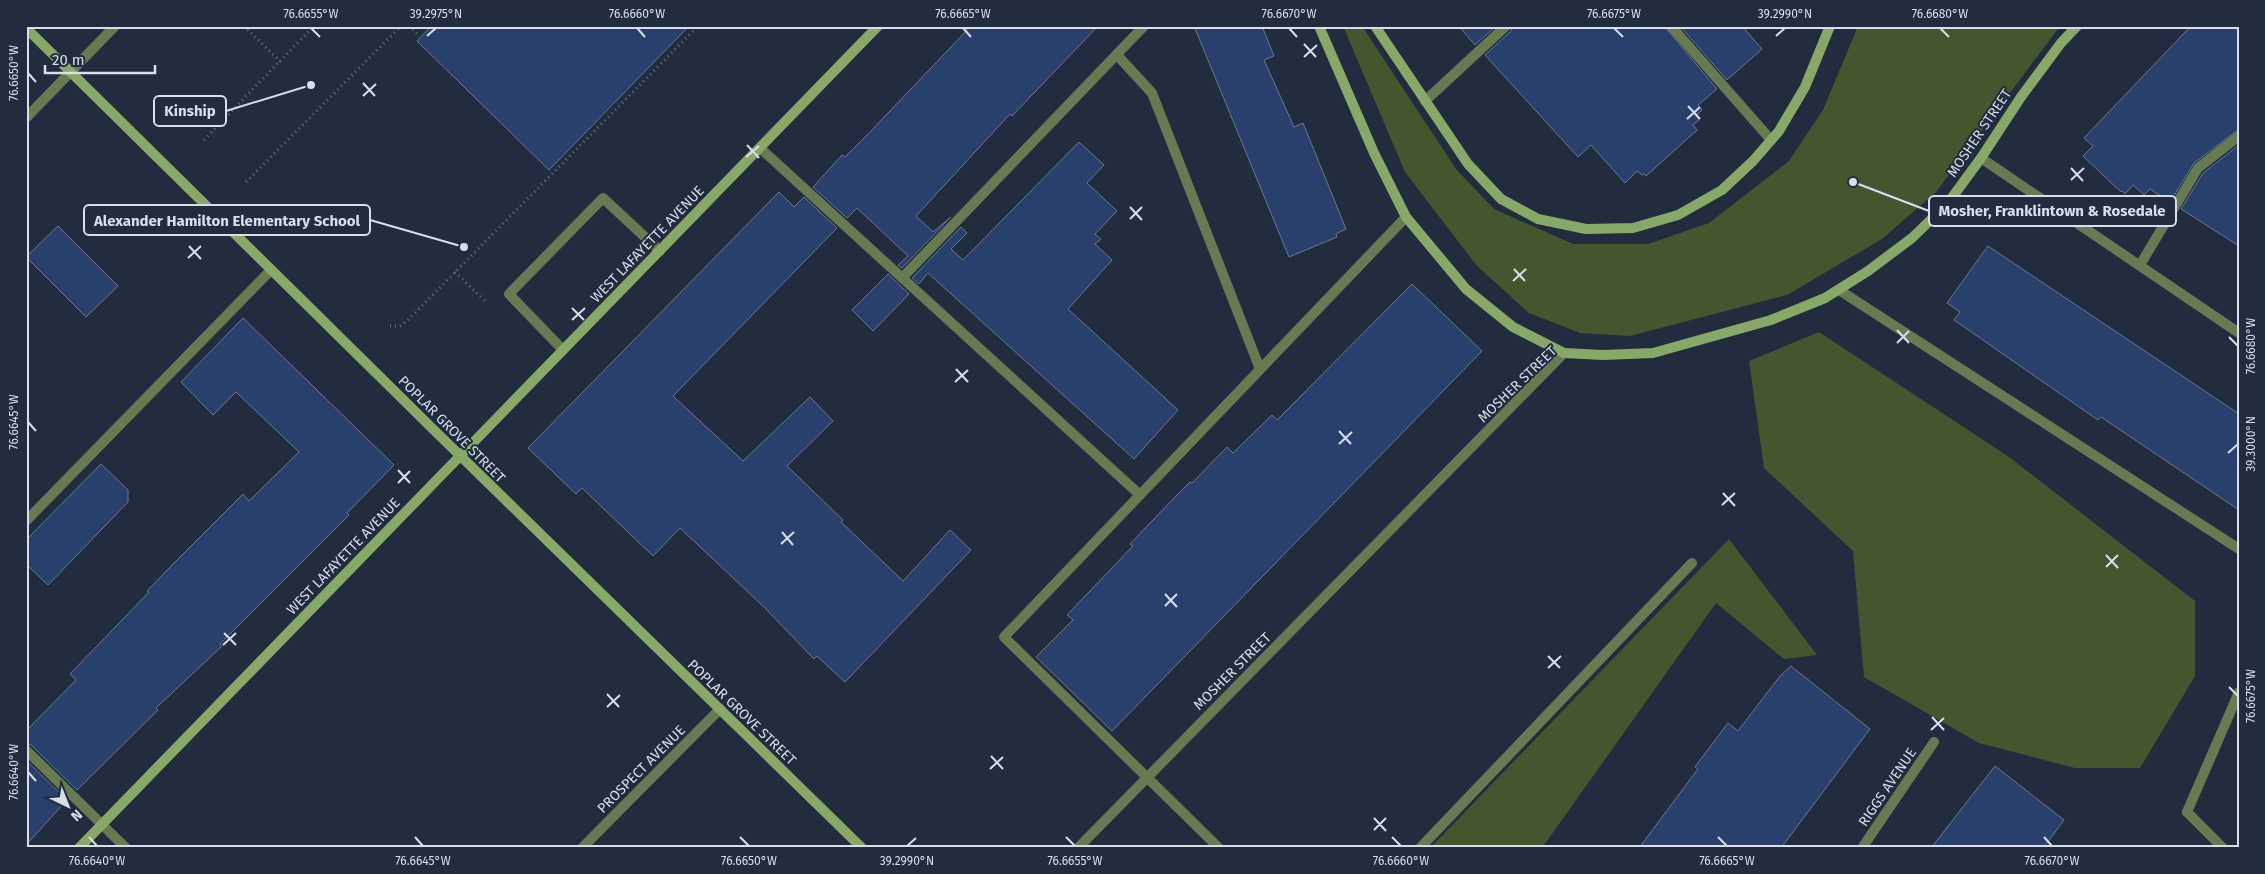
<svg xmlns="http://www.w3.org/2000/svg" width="2265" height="874" font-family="'Fira Sans',sans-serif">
  <rect width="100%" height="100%" fill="#212c3f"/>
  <g fill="#43572e">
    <path d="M1343,26H1362L1456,169L1494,209L1573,244H1648L1709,223L1789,161L1823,110L1858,26H2060L1936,192L1882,239L1787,295L1630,336L1580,333L1529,313L1477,266L1405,172Z"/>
    <path d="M1819,332L2009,457L2195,601V676L2140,768H2075L1979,743L1864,677L1853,551L1764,468L1749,361Z"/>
    <path d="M1729,539L1817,655L1784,659L1716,603L1542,848H1430Z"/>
  </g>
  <g fill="#2a406c" stroke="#6b778d">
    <path d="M431,26H689L549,170L417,41Z"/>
    <path d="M971,26H1098L1012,116L1010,114L916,216L933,232L951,217L902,268L898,265L908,256L857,208L847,218L813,187L842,155L845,157L868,134Z"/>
    <path d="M1194,26H1262L1274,56L1264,60L1294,127L1303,123L1346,229L1336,234L1337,237L1289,257Z"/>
    <path d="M1459,26H1496L1475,45Z"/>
    <path d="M1513,26H1664L1717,89L1698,105L1702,110L1696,116L1699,120L1693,125L1697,130L1646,176L1644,174L1642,175L1637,171L1625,183L1591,145L1578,157L1485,55L1511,31Z"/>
    <path d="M1680,26H1742L1762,49L1727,80Z"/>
    <path d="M2191,26H2239V129L2194,163L2170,202L2150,189L2144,195L2133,185L2125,194L2122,191L2121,192L2083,156L2093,146L2084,138Z"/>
    <path d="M1079,142L1104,165L1087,183L1117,211L1095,234L1101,239L1095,244L1112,260L1068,309L1178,410L1134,459L928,273L919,284L912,278L961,227L967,233L951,249L963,260Z"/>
    <path d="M2239,145V246L2181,209L2203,173Z"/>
    <path d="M779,192L794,207L804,197L837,228L673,396L743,461L810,397L833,421L787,466L843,520L841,522L903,581L950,530L971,550L845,682L817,656L814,659L764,607L680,528L653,556L582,488L576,494L528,448Z"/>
    <path d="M58,226L118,286L86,317L26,257Z"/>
    <path d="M1988,246L2239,414V510L2101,417L2098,420L1954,320L1960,312L1947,303Z"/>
    <path d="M888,274L909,294L873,331L852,310Z"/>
    <path d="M1412,284L1482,351L1112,731L1036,657L1073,620L1067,615L1133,546L1130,544L1176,496L1190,482L1192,483L1227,447L1233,453L1272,415L1277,420Z"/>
    <path d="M243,318L394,465L347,513L349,515L220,644L222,646L156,708L158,710L77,790L31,745L26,743V731L76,680L70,674L149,592L147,591L179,558L243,494L249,501L299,452L236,392L213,415L181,382Z"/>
    <path d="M101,464L128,490V502L48,585L26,564V540Z"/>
    <path d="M1791,666L1870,729L1781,848H1639L1698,769L1695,767L1728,723L1738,731L1780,676Z"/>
    <path d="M26,760L67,800L26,845Z"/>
    <path d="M1995,766L2064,820L2050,839L2043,848H1931Z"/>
  </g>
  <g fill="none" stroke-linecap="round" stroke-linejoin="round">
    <g stroke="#687182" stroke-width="3" stroke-dasharray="1 4" stroke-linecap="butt">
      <path d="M244,26L280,61L314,26"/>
      <path d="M409,26L417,34"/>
      <path d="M204,140L280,61"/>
      <path d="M246,182L401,26"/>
      <path d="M455,272L485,301"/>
      <path d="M390,326H400L406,322L698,26"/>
    </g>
    <g stroke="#677b53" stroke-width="10">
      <path d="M1671,26L1771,140"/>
      <path d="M1117,55L1152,93L1260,369"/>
      <path d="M1425,101L1506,26"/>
      <path d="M760,148L1140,495"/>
      <path d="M2140,265L2198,168L2239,136"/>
      <path d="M902,278L1144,26"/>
      <path d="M1839,290L2239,549"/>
      <path d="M563,350L509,294L603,198L660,251"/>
      <path d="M26,521L271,270"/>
      <path d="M26,750L126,848"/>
      <path d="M2187,812L2239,692"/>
      <path d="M1219,848L1004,637L1406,217"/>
      <path d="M1420,848L1692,563"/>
    </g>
    <g stroke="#677b53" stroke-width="10">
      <path d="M26,118L115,26"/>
      <path d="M1981,158L2239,333"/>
      <path d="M2187,812L2223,848"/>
      <path d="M582,848L720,709"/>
      <path d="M1078,848L1564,353"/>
      <path d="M1862,848L1934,742"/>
    </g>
    <g stroke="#88a867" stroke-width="10">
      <path d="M1319,26L1374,153L1406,217L1466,289L1513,327L1564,353L1603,355L1653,353L1771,320L1825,298L1868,271L1912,238L1948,203L1981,158L2021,97L2061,43L2077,26"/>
      <path d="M1375,26L1468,164L1501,199L1538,219L1586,229L1633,228L1678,215L1722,190L1753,161L1779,131L1805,87L1830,26"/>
      <path d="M26,28L438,434L862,848"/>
      <path d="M79,848L878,26"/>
    </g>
  </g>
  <path fill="none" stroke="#d8dfec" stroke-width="2" d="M311,28L320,37M637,28L645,37M963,28L971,37M1289,28L1297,37M1614,28L1623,37M1940,28L1949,37M427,36L436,28M1776,36L1785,28M1304,44L1316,57M1304,57L1317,45M28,73L36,82M363,83L375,96M363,96L376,84M1688,106L1700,119M1687,119L1700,107M747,145L759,158M746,157L759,146M2071,168L2083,181M2071,180L2084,168M1130,207L1142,220M1130,219L1142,207M189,246L201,259M188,258L201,246M1514,269L1525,281M1513,281L1526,269M572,308L584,320M572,320L585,308M1897,330L1909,343M2229,337L2238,346M1897,343L1909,331M956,369L968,382M955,382L968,370M28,422L36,431M1339,431L1351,444M1339,444L1352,432M2228,453L2238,444M398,470L410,483M398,483L410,471M1723,493L1735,506M1722,505L1735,493M782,532L793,545M781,544L794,532M2106,555L2118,568M2106,567L2118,555M1165,594L1177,607M1165,606L1177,594M224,633L236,645M223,645L236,633M1548,656L1560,668M1548,668L1561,656M2229,687L2238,696M607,694L619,707M607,707L620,695M1932,717L1944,730M1931,730L1944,718M991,756L1003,769M990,769L1003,757M28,772L36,781M1374,818L1386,831M1374,830L1386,818M89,837L97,846M415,837L423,846M740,837L749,846M1066,837L1075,846M1392,837L1401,846M1718,837L1727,846M2044,837L2052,846M907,846L916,838"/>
  <g text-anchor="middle" stroke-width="4" stroke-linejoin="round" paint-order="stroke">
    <g font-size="14" fill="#d8dfec" stroke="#212c3f">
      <text transform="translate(1979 133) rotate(-56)" y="5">MOSHER STREET</text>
      <text transform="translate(647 244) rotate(-46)" y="5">WEST LAFAYETTE AVENUE</text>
      <text transform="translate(1517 384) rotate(-44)" y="5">MOSHER STREET</text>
      <text transform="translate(452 429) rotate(45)" y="5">POPLAR GROVE STREET</text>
      <text transform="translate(343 556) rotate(-46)" y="5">WEST LAFAYETTE AVENUE</text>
      <text transform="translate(1232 671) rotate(-45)" y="5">MOSHER STREET</text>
      <text transform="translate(742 712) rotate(44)" y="5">POPLAR GROVE STREET</text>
      <text transform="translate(641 769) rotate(-45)" y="5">PROSPECT AVENUE</text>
      <text transform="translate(1887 787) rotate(-56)" y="5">RIGGS AVENUE</text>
    </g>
  </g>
  <path fill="none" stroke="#d8dfec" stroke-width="2" d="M311 85L226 111M1853 182L1929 211M464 247L370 220"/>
  <g fill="#d8dfec" stroke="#212c3f" stroke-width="2">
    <circle cx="311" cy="85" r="5"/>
    <circle cx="1853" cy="182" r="5"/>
    <circle cx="464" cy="247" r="5"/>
  </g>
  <g fill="#212c3f" stroke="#d8dfec" stroke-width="2">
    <rect x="154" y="96" width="72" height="30" rx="5"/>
    <rect x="1929" y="196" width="247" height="30" rx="5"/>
    <rect x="84" y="205" width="286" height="30" rx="5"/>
  </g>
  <g font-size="15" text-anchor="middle" font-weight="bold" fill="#d8dfec">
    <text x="190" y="116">Kinship</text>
    <text x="2052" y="216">Mosher, Franklintown &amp; Rosedale</text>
    <text x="227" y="226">Alexander Hamilton Elementary School</text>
  </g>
  <rect width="2265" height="874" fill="none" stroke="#212c3f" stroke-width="55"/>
  <g transform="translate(68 806) rotate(137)" stroke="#212c3f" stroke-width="4" paint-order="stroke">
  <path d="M0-4L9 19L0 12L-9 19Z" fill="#d8dfec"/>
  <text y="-8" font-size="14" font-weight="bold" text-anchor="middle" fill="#d8dfec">N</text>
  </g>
  <path d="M45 65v8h110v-8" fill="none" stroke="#d8dfec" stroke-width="2.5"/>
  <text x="52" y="65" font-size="15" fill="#d8dfec" stroke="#212c3f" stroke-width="4" paint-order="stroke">20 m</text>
  <rect x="28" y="28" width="2210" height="818" fill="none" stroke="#d8dfec" stroke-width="2"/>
  <g font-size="12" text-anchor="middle" fill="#d8dfec">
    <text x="311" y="18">76.6655°W</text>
    <text x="436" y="18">39.2975°N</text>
    <text x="637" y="18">76.6660°W</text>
    <text x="963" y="18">76.6665°W</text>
    <text x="1289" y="18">76.6670°W</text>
    <text x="1614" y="18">76.6675°W</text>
    <text x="1785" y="18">39.2990°N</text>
    <text x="1940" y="18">76.6680°W</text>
    <text transform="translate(14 73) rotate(-90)" y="4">76.6650°W</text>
    <text transform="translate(2251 346) rotate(-90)" y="4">76.6680°W</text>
    <text transform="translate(14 422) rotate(-90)" y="4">76.6645°W</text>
    <text transform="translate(2251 444) rotate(-90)" y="4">39.3000°N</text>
    <text transform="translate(2251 696) rotate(-90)" y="4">76.6675°W</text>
    <text transform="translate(14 772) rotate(-90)" y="4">76.6640°W</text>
    <text x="97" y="865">76.6640°W</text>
    <text x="423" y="865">76.6645°W</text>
    <text x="749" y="865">76.6650°W</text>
    <text x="907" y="865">39.2990°N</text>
    <text x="1075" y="865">76.6655°W</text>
    <text x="1401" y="865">76.6660°W</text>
    <text x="1727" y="865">76.6665°W</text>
    <text x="2052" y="865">76.6670°W</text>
  </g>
</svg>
